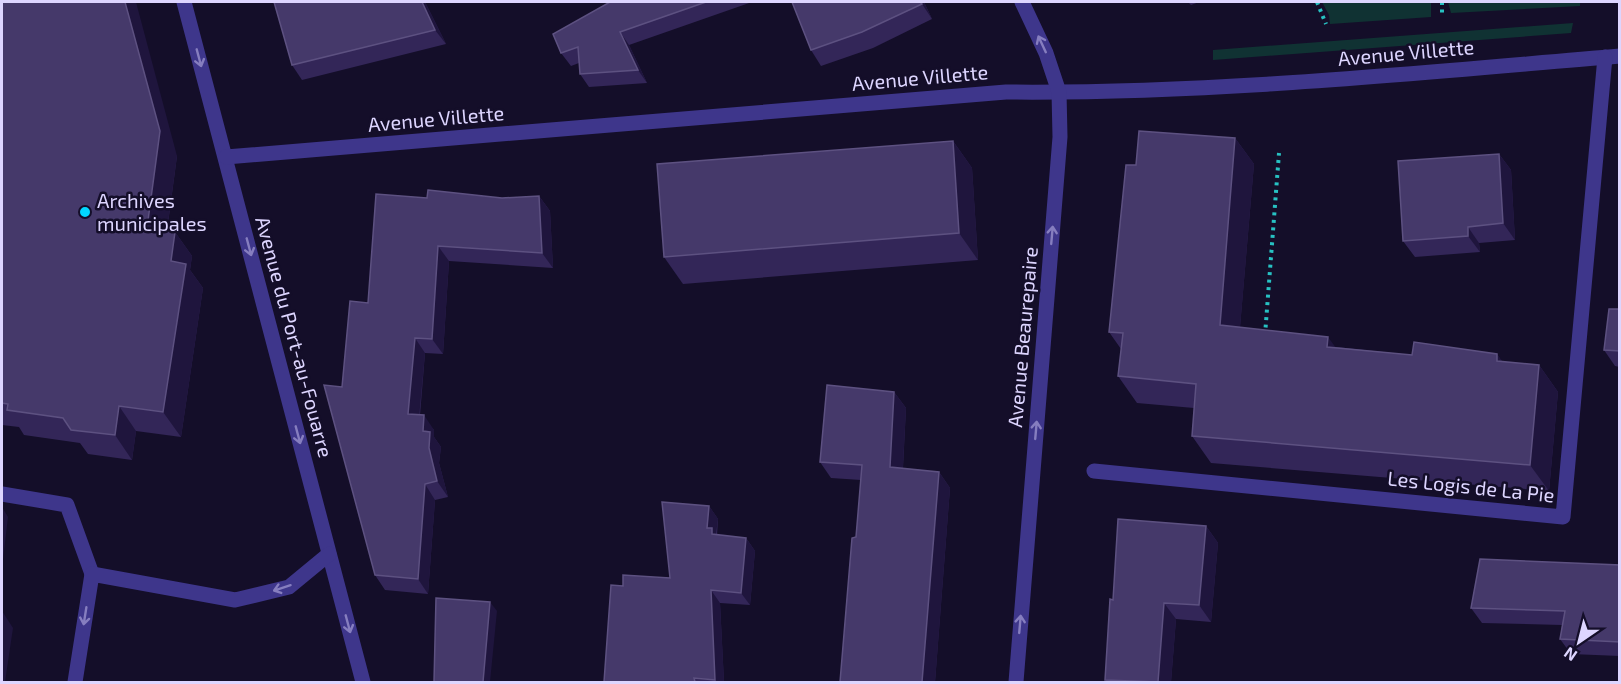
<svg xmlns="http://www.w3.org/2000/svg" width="1621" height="684" font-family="'Exo 2',sans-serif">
  <rect width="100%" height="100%" fill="#140e29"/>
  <g fill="#103233">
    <path d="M1322,2H1431V17L1330,24L1329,15Z"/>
    <path d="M1448,2H1580V6L1451,13Z"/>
    <path d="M1573,23L1571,33L1213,60V50Z"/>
  </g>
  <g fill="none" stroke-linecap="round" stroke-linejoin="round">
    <g stroke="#27c1c2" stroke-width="4" stroke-dasharray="3 4.5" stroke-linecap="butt">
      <path d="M1317,2L1326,24"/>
      <path d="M1442,2V16"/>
      <path d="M1265,335L1279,153"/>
    </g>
    <g stroke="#3e368b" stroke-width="15">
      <path d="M184,2L363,682"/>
      <path d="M226,157L1006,92C1211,94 1415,73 1620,56"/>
      <path d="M1094,471L1563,517L1605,57"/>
      <path d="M2,494L67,505L92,574"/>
      <path d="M75,682L92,574L235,600L289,587L329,554"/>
      <path d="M1016,682L1060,137L1059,92L1046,53L1022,2"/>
    </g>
  </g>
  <g fill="#332658">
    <path d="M2,2L177,156L167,231L175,232L192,256L190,270L203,288L181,437L136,431L132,460L88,454L80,443L24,435L19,427L2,425Z"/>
    <path d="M274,2H425L446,44L302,80L292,65Z"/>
    <path d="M610,2H752L629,45L647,83L589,87L580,74L579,63L571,66L561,53Z"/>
    <path d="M924,2L932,19L873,48L821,66L811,50Z"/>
    <path d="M1188,2H1199L1191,5Z"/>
    <path d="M1235,138L1254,164L1240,327L1336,347L1412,355L1497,354L1502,362L1539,365L1558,392L1549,491L1211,463L1192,436L1194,408L1137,403L1118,376L1121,349L1109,332L1136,165Z"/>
    <path d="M953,141L972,168L978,260L683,284L664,257Z"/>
    <path d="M1499,154L1511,170L1515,240L1479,243L1480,252L1415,257L1403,241Z"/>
    <path d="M539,196L550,211L553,268L449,261L443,354L425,353L420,415L434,430V437L441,447L439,463L448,497L435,500L428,594L385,590L375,575L342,387L368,303L427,198H502Z"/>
    <path d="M1620,309V367L1615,366L1604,350Z"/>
    <path d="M894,392L906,408L903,468L939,472L950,488L935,682H840L856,537L861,480L831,478L820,462Z"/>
    <path d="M709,506L718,519L717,535L746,538L755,551L750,605L720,603L724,682H604L623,586L670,578Z"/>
    <path d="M1206,526L1218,543L1211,622L1176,619L1171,682H1108L1105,680L1113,600Z"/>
    <path d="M1620,565V656L1571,654L1560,639L1562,625L1482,623L1471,608Z"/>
  </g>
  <g fill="#1f153d">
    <path d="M125,2H136L177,156L164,252L147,228Z"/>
    <path d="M422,2H425L446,44L435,30Z"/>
    <path d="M920,2H924L932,19L922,4Z"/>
    <path d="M620,32L629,45L647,83L638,70Z"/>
    <path d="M1235,138L1254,164L1238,351L1220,325Z"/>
    <path d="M953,141L972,168L978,260L959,233Z"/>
    <path d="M1499,154L1511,170L1515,240L1503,223Z"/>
    <path d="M539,196L550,211L553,268L542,253Z"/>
    <path d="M1468,227L1479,243L1480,252L1468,236Z"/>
    <path d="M175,232L192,256L190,270L203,288L181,437L163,412L171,261Z"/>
    <path d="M438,246L449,261L443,354L432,339Z"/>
    <path d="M1328,337L1347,363L1327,347Z"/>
    <path d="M415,338L425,353L418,429L408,414Z"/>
    <path d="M1497,354L1516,380L1497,361Z"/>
    <path d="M1539,365L1558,392L1549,491L1530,465Z"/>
    <path d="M894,392L906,408L902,483L890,467Z"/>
    <path d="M119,406L136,431L132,460L115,435Z"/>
    <path d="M424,415L434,430V437L441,447L439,463L448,497L437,481L423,431Z"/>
    <path d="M939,472L950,488L935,682H922Z"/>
    <path d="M425,484L435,500L428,594L418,579Z"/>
    <path d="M709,506L718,519L716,534L721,541V547L707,528Z"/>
    <path d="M2,507L8,517L2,568Z"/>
    <path d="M1206,526L1218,543L1211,622L1199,605Z"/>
    <path d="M746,538L755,551L750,605L741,593Z"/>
    <path d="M711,590L720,603L724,682H717L715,680Z"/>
    <path d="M490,602L497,611L490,682H483Z"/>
    <path d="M1164,603L1176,619L1171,682H1158Z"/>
    <path d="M2,611L13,628L5,682H2Z"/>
  </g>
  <g fill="#45396a" stroke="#5d5181" stroke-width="1.5">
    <path d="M2,2H125L160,131L147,228L175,232L171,261L186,264L163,412L119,406L115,435L71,430L63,418L7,410L8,404L2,403Z"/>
    <path d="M274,2H422L435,30L292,65Z"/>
    <path d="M610,2H706L620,32L638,70L580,74L578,47L561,53L553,34Z"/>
    <path d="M792,2H920L922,4L862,32L811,50Z"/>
    <path d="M1139,131L1235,138L1220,325L1328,337L1327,347L1412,355L1414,342L1497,354V361L1539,365L1530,465L1192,436L1196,384L1118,376L1123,333L1109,332L1126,165H1136Z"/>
    <path d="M953,141L959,233L664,257L657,164Z"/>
    <path d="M1499,154L1503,223L1468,227V236L1403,241L1398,161Z"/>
    <path d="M428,190L502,198L539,196L542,253L438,246L432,339L415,338L408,414L424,415L423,431L430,432L429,448L437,481L425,484L418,579L375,575L324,385L342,387L350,301L368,303L376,194L427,198Z"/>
    <path d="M1609,309H1620V351L1604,350Z"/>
    <path d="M827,385L894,392L890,467L939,472L922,682H840L852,538L856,537L862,465L820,462Z"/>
    <path d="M662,502L709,506L707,528H712V534L746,538L741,593L711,590L715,680L694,678L695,682H604L611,585L623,586V575L670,578Z"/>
    <path d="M1118,519L1206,526L1199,605L1164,603L1158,682L1105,680L1110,599L1113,600Z"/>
    <path d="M1480,559L1620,565V642L1560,639L1565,611L1471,608Z"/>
    <path d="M436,598L490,602L483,682H434Z"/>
  </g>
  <defs><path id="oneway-shaft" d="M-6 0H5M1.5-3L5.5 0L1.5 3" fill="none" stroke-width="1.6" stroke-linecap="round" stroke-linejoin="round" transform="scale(1.5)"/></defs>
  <g stroke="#867ebf">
    <use href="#oneway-shaft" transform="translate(1042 44) rotate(-115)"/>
    <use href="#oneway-shaft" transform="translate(199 58) rotate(75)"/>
    <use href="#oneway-shaft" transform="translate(1052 235) rotate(-85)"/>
    <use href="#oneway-shaft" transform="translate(249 247) rotate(75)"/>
    <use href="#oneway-shaft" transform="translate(1036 430) rotate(-85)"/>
    <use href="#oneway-shaft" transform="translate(298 435) rotate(75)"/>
    <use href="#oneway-shaft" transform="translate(282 588) rotate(162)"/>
    <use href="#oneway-shaft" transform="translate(85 616) rotate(99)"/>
    <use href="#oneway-shaft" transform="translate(348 624) rotate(75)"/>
    <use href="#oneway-shaft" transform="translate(1020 624) rotate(-85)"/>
  </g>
  <circle fill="#01d6ff" stroke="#140e29" stroke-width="2" cx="85" cy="212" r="6"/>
  <g text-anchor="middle" stroke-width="5" stroke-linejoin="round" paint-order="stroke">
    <g font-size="20" fill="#ddd5ff" stroke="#140e29">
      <text transform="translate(1406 53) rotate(-5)" y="7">Avenue Villette</text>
      <text transform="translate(920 78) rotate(-5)" y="7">Avenue Villette</text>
      <text transform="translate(436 119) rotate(-5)" y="7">Avenue Villette</text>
      <text transform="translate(294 337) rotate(75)" y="7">Avenue du Port-au-Fouarre</text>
      <text transform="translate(1023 337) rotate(-85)" y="7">Avenue Beaurepaire</text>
      <text transform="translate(1471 487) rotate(6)" y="7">Les Logis de La Pie</text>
    </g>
    <g font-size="20" fill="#ddd5ff" stroke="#140e29" text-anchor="start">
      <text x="97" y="208">Archives<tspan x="97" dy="23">municipales</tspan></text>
    </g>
  </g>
  <rect width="1621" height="684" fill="none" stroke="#ddd5ff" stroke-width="6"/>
  <g transform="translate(1579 642) rotate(215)" stroke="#140e29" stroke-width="4.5" paint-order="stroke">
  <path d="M0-4.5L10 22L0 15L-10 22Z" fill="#ddd5ff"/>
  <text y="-9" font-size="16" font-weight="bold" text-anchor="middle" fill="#ddd5ff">N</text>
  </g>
</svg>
